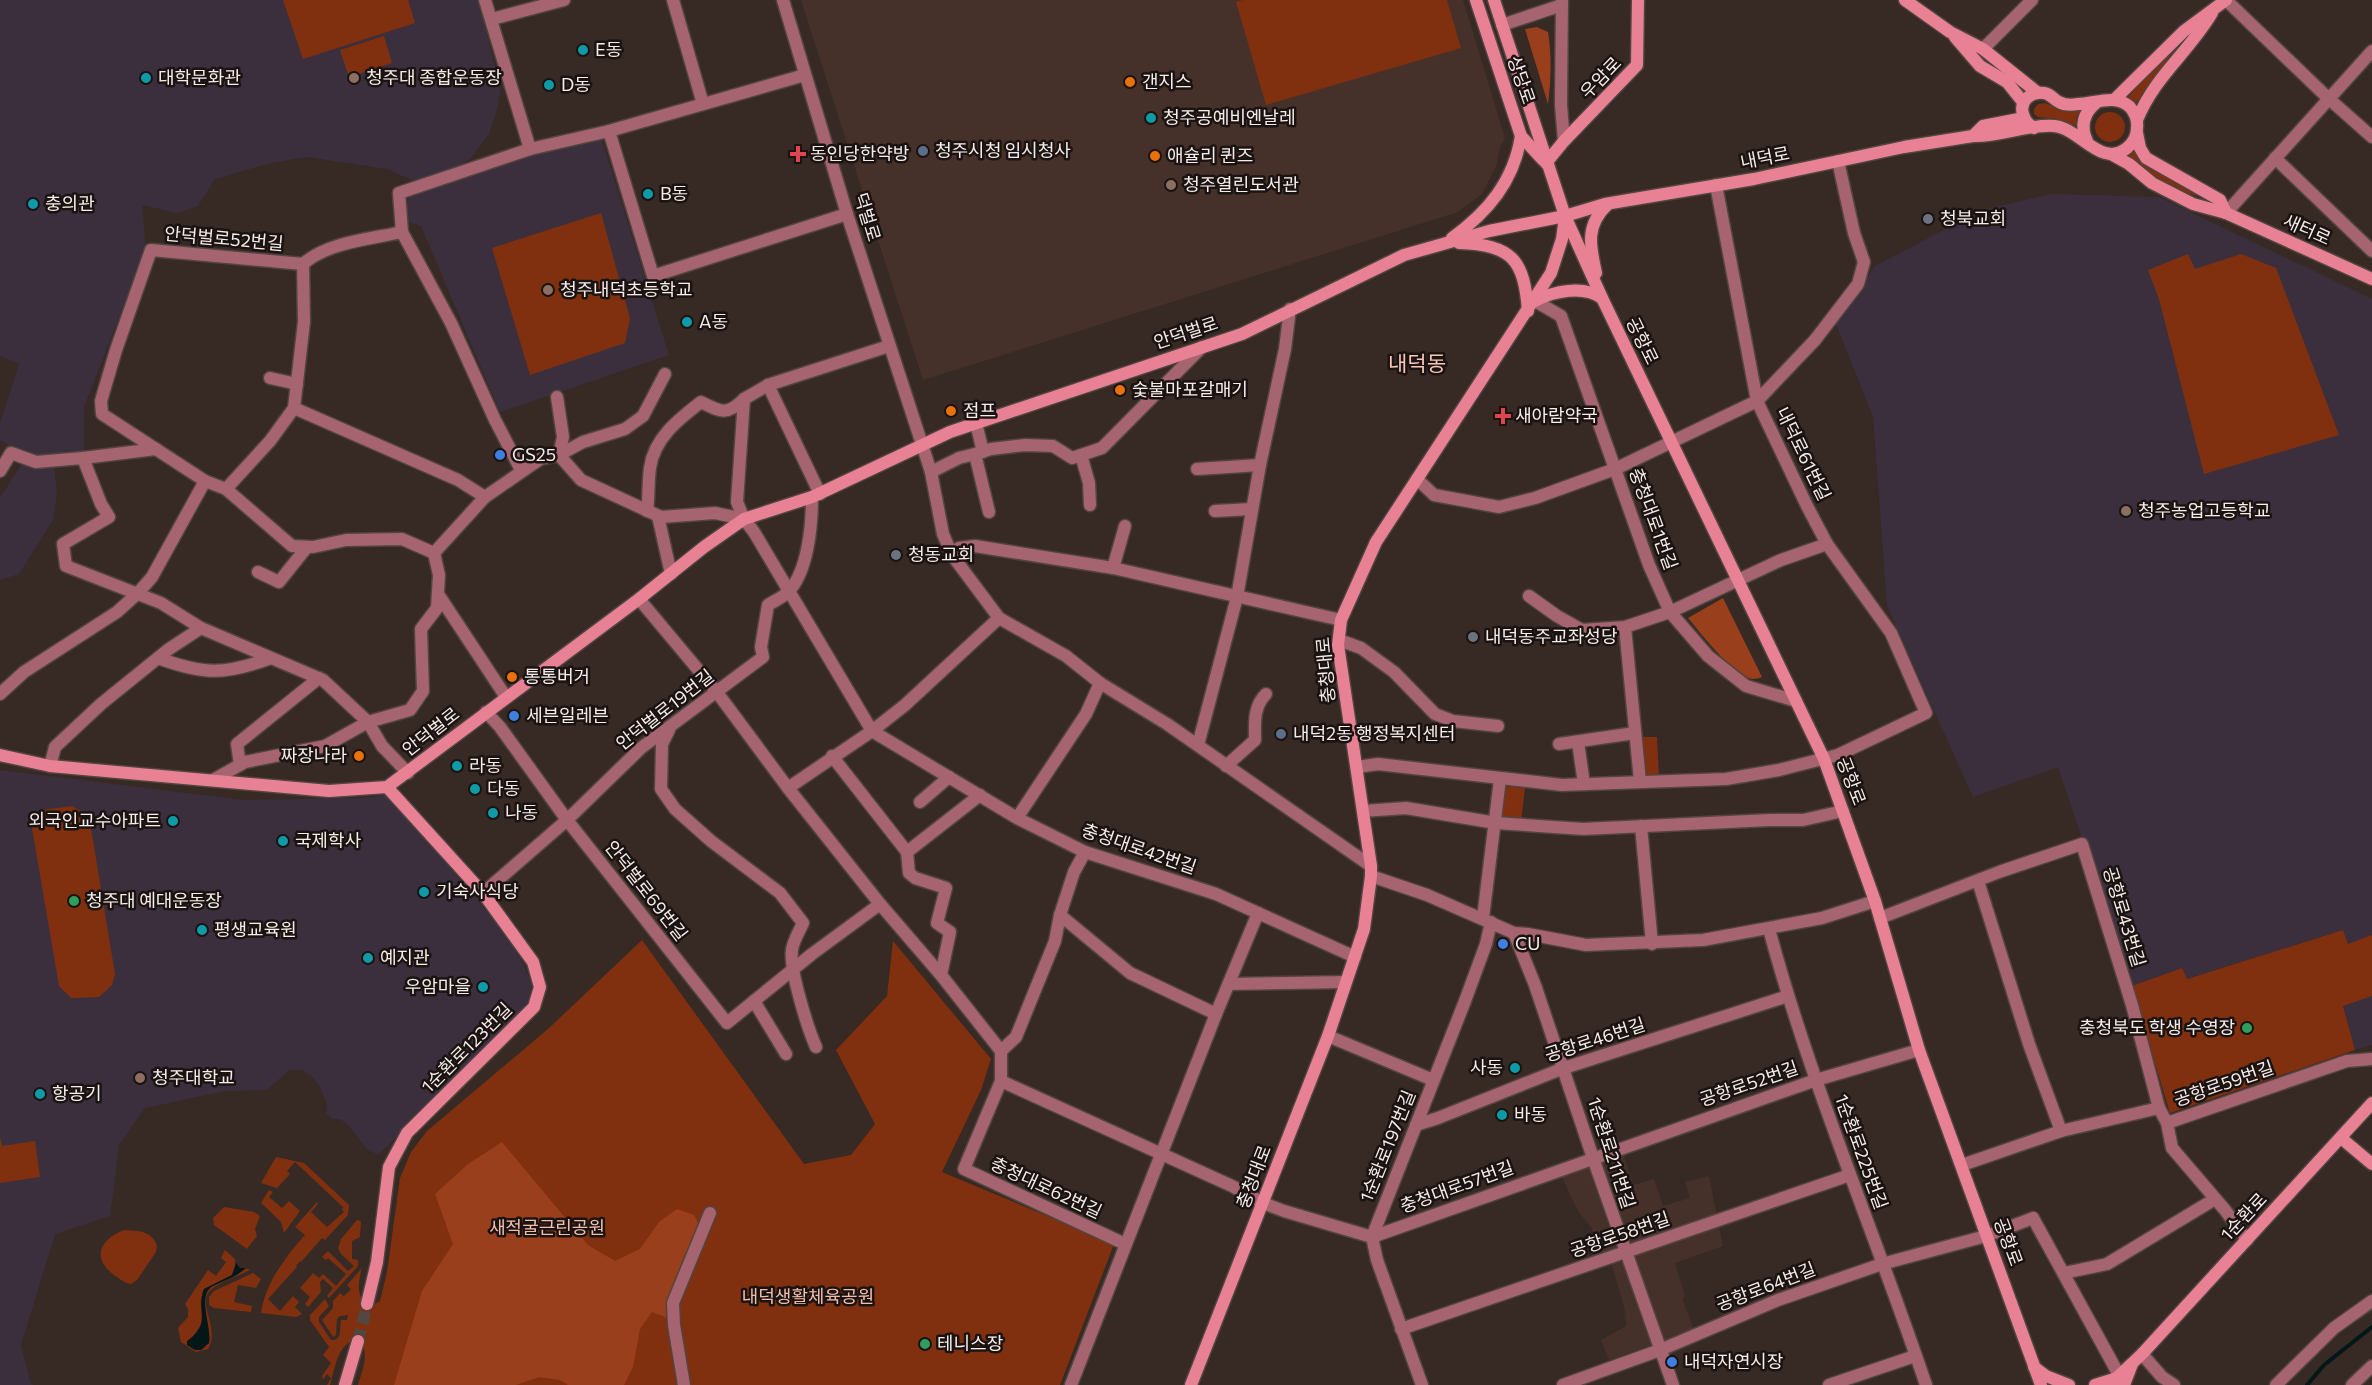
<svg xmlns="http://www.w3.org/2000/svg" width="2372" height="1385" font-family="Commissioner,'Noto Sans KR',sans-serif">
  <rect width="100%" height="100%" fill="#372924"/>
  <g fill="#453129">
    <path d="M801,0H1463L1505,138L1500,147L1497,164L1482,194L1458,212L923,380Z"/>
    <path d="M1623,1153L1633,1185L1654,1179L1663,1206L1690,1198L1685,1182L1709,1176L1723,1246L1675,1263L1685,1296L1682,1298L1694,1330L1609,1360L1601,1340L1626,1326L1625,1310L1610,1259L1601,1253L1591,1227L1578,1211L1561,1175Z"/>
  </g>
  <g fill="#3c2f3d">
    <path d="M0,0H479L500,89L498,106L489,134L471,158L439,179L419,184L388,169L307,157L270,163L215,179L198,206L178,213L142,205L146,249L84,407V454L33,457L0,440V423L19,364L0,356Z"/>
    <path d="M600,134L669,355L500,412L421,226L403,220L411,192L546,147Z"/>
    <path d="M2051,194L2159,197L2372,299V935L2348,944L2343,930L2186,979L2182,968L2132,986L2058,767L1973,797L1887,606L1873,416L1836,324L1875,266L1982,210Z"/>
    <path d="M23,462L54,467L57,494L53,520L19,574L0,580V498Z"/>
    <path d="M0,770L243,800L359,798L389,795L498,925L520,958L532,984L527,1005L507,1028L378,1155L366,1148L348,1125L340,1119H332L326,1113L327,1104L319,1085L311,1075L301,1070H289L267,1090L225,1091L145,1108L119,1145L110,1216L55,1234L21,1345L30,1382L33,1385H0Z"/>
    <path d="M2372,996V1045L2355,1050L2343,1005Z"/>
  </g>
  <g fill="#80300e">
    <path d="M283,0H408L415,23L303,59Z"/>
    <path d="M1243,0H1447L1461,48L1266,105L1236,2Z"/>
    <path d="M384,36L392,63L349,77L340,50Z"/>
    <path d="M2180,42L2136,103L2128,97Z"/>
    <path d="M2045,103L2063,110L2081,111L2076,118L2077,126L2058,119L2038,117L2034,114V109L2038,104Z"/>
    <circle cx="2110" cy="127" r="15"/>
    <path d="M2135,148C2138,169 2162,173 2178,182C2187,187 2195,192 2203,197C2172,191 2149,174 2124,155Z"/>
    <path d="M601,213L630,318L625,343L530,375L492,248Z"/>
    <path d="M2188,254L2195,269L2241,254L2276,268L2339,435L2204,474L2159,299L2148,270Z"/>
    <path d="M1642,737H1657L1659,777L1644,778Z"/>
    <path d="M1504,786L1525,788L1521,822L1500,821Z"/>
    <path d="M72,806L89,816L115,974L112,985L99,997L71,998L59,986L32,828L42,810Z"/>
    <path d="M2343,930L2348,944L2372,935V996L2343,1006L2355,1050L2170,1113L2132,986L2182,968L2187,979Z"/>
    <path d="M642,940L804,1164L851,1155L875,1124L836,1050L887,996L893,941L991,1059L981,1090L942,1172L1114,1244L1060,1385H358C362,1371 370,1354 360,1341C338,1338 335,1369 330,1385H327L331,1378L327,1374L323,1380L322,1376L331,1363L323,1355L329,1347L310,1320V1315L325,1299L329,1306L319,1317V1322L331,1340C343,1341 339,1328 341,1320H347L348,1315L340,1316L337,1319L336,1335L333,1337L322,1320L333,1308V1301L340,1293L344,1296L351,1289L347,1285L362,1268C358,1282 355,1301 371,1306L380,1301L387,1272L400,1178L411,1152L427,1131L548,1029Z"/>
    <path d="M0,1137L2,1146L35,1141L40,1177L0,1183Z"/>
    <path d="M276,1157L304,1163L349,1205L348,1215L325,1240L322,1238L301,1262L300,1261L296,1266L297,1267L268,1299L280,1311L293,1296L299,1302L295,1307L302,1314L296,1317L261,1313C265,1284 285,1257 305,1235L295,1227L317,1202L318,1204L311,1212L327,1227L344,1212L342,1209L343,1207L295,1162L287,1171L290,1174L277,1188L261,1183Z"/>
    <path d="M269,1190L273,1192L269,1197L282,1208L289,1201L300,1211L284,1233L281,1222L261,1203Z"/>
    <path d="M224,1207L254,1212L260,1216L255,1229L257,1236L247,1249L214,1225L213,1218Z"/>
    <path d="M357,1220L361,1221L360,1237L352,1241V1259L358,1260V1266L329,1298L327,1296L333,1288L323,1279L320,1282L321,1292L308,1307L305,1304L310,1297L300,1288L313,1273L319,1278L323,1274L336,1286L346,1274L328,1258L326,1260L322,1257L328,1251L348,1271L354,1266L341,1254L338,1248L341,1239Z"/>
    <path d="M124,1230C138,1231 152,1230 157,1246L156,1252L137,1280L131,1284C124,1283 120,1279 114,1275C91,1258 100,1239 124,1230Z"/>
    <path d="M225,1250L235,1259V1272L232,1275L204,1289L201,1302L203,1322L187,1345L201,1350L209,1343C212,1326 196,1295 213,1286C225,1280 236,1277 246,1268L250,1270C240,1275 214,1284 208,1293C199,1306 220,1330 208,1349L196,1352L181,1342L178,1328L188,1317V1309L185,1304L208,1270L216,1276L226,1262L221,1258Z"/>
    <path d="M253,1273L261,1279L256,1288L238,1285L234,1302L252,1306L251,1312L214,1308L209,1305V1297L214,1291Z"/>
  </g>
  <g fill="#993f1c">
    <path d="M1537,27L1548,32C1552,57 1551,80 1548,104L1525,29Z"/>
    <path d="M1723,598L1762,677C1759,678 1756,679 1753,679C1735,678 1699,631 1688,618Z"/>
    <path d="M502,1142L588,1245L615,1261L640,1249L659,1222L677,1209L694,1215L700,1227L668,1318L652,1312L640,1329L633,1367L624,1385H568L560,1380L539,1377L516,1385H394L422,1291L453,1244L435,1194L468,1164Z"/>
  </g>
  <path fill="#041718" d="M236,1263L240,1268H246C236,1277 225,1280 213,1286C196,1295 212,1326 209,1343L201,1350H195L187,1345V1341C213,1323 195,1310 204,1289L232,1275Z"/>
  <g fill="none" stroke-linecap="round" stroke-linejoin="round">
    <path stroke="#041718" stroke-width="4" d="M2307,1385L2324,1365L2372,1327"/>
    <path stroke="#544641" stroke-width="12" stroke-dasharray="12 6" stroke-linecap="butt" d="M358,1341L367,1304"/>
    <g stroke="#52443f" stroke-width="15">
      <g id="street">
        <path d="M485,0L530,149"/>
        <path d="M673,0L703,104"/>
        <path d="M783,0L847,214L931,472L943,534L952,555L999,618L1066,656L1100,683L1167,724L1371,866"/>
        <path d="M1562,0L1561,105L1564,141"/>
        <path d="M2226,0L2328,98L2372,137"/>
        <path d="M492,19L564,0"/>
        <path d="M1502,25L1562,5"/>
        <path d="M1983,49L2032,0"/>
        <path d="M609,131L653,276L847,214"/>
        <path d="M2275,158L2372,251"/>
        <path d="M2226,213L2372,51"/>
        <path d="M402,232L399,193L530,149L609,131L805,75"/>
        <path d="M1535,301L1561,316L1649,565L1670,612L1708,656L1746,686L1796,701"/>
        <path d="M889,346L768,385L744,399L737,502L744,519L754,532L872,731L1017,818L1085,852L1216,894L1355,957"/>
        <path d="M270,378L297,384"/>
        <path d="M768,385L820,494"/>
        <path d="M557,397L563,437L559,455"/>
        <path d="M294,408L458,480L485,497"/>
        <path d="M976,423L983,452"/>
        <path d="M975,454L989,512"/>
        <path d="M559,455L583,442L625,429L643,416L665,374"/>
        <path d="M1081,455L1089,483L1090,505"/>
        <path d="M83,458L156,449"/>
        <path d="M1197,469L1260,465"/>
        <path d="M0,471L11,453L36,462L83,458L101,504L109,517L63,544L66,566L161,603L201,628L323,680L368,722L382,746L408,773"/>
        <path d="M931,472L959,458L975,454L991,449L1025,445L1053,446L1072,458L1102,448L1202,347"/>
        <path d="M1417,479L1434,495L1499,507L1535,498L1615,469L1757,401L1815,340L1858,284L1864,262L1854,233L1838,161"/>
        <path d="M226,489L270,441L294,408L304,322L303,264"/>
        <path d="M647,511C649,497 648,482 650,468C654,438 679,419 701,402C721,412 727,416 744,399"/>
        <path d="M1215,511L1252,509"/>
        <path d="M658,516L671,574"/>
        <path d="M434,553L402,539L346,540L313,547L292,546L226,489L205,481L102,414L101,401L116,350L151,250L303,264C328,242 371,239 402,232L451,323L495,420L521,470"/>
        <path d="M434,553L485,497L540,459L559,455L581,480L661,517L715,513L744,519"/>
        <path d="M952,555L959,548L975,546L1113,568L1341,620"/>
        <path d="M1113,568L1125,526"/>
        <path d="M258,572L279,582L307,547"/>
        <path d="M438,594L506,697"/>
        <path d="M1529,596L1557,616L1582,630L1625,627L1670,612L1781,560L1827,544"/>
        <path d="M639,599L716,691L788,788L880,904L941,975L1001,1051"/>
        <path d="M1625,627L1640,781"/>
        <path d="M1339,640L1361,648L1394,672L1435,714L1453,721L1498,726"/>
        <path d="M158,658C204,675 225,675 271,658"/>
        <path d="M0,694L24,672L117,612L138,593L152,577L205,481"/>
        <path d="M486,712L500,727L567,820L727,1023L812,954L880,904"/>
        <path d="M669,730L662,744L661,789L675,809L711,841L780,893L803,923C799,932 793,941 792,950C789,969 808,1029 816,1047"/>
        <path d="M1578,742L1584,784"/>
        <path d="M1559,744L1635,733"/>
        <path d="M1198,745L1237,597L1260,465L1285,349L1290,309"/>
        <path d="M832,756L907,852L909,873L915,878L946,888L937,923L950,932L941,975"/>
        <path d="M240,765L237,744L319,678"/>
        <path d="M50,766L55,747L101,704L169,649L201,628"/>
        <path d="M1226,766L1255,740C1255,723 1253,707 1266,694"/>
        <path d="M1357,767L1378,764L1562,785L1726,779L1779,770L1838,755L1926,713L1891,633L1827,544L1807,506L1757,401L1716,185"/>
        <path d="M213,780L245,762L325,746L368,722L410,710L423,691L421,629L437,608L439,575L434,553"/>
        <path d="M788,788L872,731L905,705L999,618"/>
        <path d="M920,802L949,777"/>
        <path d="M1363,811L1406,808L1496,823L1583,829L1770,820H1803L1843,811"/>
        <path d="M1017,818L1086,714L1100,683"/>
        <path d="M1641,826L1652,944"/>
        <path d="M907,852L980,795"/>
        <path d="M1085,852L1074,872L1060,915L1055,941L1016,1037L1001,1051V1081L964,1169L1125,1244"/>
        <path d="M1371,876L1427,895L1514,933L1528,934L1586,945L1703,940L1822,918L1875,901"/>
        <path d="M1978,881L2029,1044L2061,1131"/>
        <path d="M483,893L567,820L641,748L763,657L761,647L768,605C774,601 782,598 788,592C808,572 812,525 812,497"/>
        <path d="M1060,915L1130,973L1216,1014"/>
        <path d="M1483,918L1500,779"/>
        <path d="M1880,918L1999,872L2082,844L2132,1005L2159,1108"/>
        <path d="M1769,929C1811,1085 1875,1233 1926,1385"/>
        <path d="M1514,933L1535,985L1593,1158L1673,1385"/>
        <path d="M1229,984L1346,982"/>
        <path d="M754,1001L786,1054"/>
        <path d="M1328,1036L1433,1080"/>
        <path d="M1001,1081L1232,1186L1263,1203L1284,1211L1372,1237L1816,1080L1919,1050"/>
        <path d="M2167,1123L2172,1148L2225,1210L2247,1240"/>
        <path d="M1416,1125L1438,1118L1564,1068L1788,996"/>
        <path d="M1962,1165L2061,1131L2159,1108L2167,1123L2347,1061L2372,1059"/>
        <path d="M2064,1273L2107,1264L2215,1199"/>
        <path d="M1401,1329L1850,1175"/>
        <path d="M2142,1354L2162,1377L2174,1385"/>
        <path d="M684,1385L674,1325L673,1303L710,1213"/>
        <path d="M1071,1385L1216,1014L1258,913"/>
        <path d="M1422,1385L1377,1260L1372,1237L1465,1001L1486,944L1491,922"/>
        <path d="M1563,1385L1660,1350L1778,1300L1882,1264L1986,1236L2033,1218L2119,1375"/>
        <path d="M1829,1385L1915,1356"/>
        <path d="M2276,1385L2334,1328L2372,1301"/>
        <path d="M2352,1385L2372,1366"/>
      </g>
    </g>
    <g stroke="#52443f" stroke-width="15">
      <g id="secondary">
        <path d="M1476,0L1521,136L1543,160"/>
        <path d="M1494,0L1565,216L1602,298L1824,759L1875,901L1919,1050L2041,1385"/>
        <path d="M1905,0L1950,32L1983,49L2038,93"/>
        <path d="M1955,37L1980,66L2007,82L2023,102"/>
        <path d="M2115,99L2184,31L2226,0"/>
        <path d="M2137,120C2155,76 2188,53 2212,13"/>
        <path d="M2137,133L2140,148L2146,158L2220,200L2226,213"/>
        <path d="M1973,136L1983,126L2024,118"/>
        <path d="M2087,141C2080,126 2083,113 2097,102"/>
        <path d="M2111,154L2129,164L2152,183L2193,204L2226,213L2372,279"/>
        <path d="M1546,163L1564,141L1637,65L1638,0"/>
        <path d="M1452,238C1488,212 1514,181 1521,136"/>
        <path d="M1459,243C1512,245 1524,259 1528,311"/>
        <path d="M1596,273C1590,246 1585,225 1608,204"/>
        <path d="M1535,301C1554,291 1583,285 1602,298"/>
        <path d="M0,755L50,766L329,791L387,787L639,599L704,547L744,519L812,497L950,432L1242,334L1404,255L1489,231L1565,216L1605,204L1754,179L1904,147L1973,136C2000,137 2027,124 2054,126C2080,128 2101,169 2127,148C2133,143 2137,136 2137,128C2138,120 2135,113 2130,107C2115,93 2095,104 2078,104C2072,105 2064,105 2059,102C2054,100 2051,94 2044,93C2031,91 2019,101 2023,114C2025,121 2028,124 2034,128"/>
        <path d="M2341,1138L2372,1164"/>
        <path d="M367,1304L377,1262L389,1167L407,1133L534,1007L540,987L533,962L483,893L387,787"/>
        <path d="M2034,1367L2046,1376L2069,1385"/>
        <path d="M345,1385L358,1341"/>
        <path d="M1191,1385L1328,1036L1364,929L1371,876V866L1338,645L1341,620L1376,542L1551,273L1562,239L1565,217"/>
        <path d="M2095,1385L2114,1379"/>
        <path d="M2109,1385L2142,1354L2372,1103"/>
        <path d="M2124,1385L2132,1364"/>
      </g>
    </g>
    <use href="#street" stroke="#a5646f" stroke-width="12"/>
    <use href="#secondary" stroke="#e98194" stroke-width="12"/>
  </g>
  <g fill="#0f9aa8" stroke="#1a1311" stroke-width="2">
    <circle cx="583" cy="50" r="6"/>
    <circle cx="146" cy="78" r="6"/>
    <circle cx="549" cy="85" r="6"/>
    <circle cx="1151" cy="118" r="6"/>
    <circle cx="648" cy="194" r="6"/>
    <circle cx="33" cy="204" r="6"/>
    <circle cx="687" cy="322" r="6"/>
    <circle cx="457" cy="766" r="6"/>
    <circle cx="475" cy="789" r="6"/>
    <circle cx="493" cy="813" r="6"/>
    <circle cx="173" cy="821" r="6"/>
    <circle cx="283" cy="841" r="6"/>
    <circle cx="424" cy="892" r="6"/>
    <circle cx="202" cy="930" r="6"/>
    <circle cx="368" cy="958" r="6"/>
    <circle cx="483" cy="987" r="6"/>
    <circle cx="1515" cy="1068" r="6"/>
    <circle cx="40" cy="1094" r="6"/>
    <circle cx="1502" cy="1115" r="6"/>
  </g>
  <g fill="#8d6e63" stroke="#1a1311" stroke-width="2">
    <circle cx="354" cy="78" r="6"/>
    <circle cx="1171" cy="185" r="6"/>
    <circle cx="548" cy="290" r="6"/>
    <circle cx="2126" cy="511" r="6"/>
    <circle cx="140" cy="1078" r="6"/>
  </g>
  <g fill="#e8710a" stroke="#1a1311" stroke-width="2">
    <circle cx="1130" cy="82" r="6"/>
    <circle cx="1155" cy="156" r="6"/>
    <circle cx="1120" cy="390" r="6"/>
    <circle cx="951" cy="411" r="6"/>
    <circle cx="512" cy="677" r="6"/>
    <circle cx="359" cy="756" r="6"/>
  </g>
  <g fill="#5c6f8a" stroke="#1a1311" stroke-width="2">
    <circle cx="923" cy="151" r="6"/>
    <circle cx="1281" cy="734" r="6"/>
  </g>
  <g fill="#e0444e" stroke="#1a1311" stroke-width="2">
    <path d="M795 145h6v6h6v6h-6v6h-6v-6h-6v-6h6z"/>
    <path d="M1500 407h6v6h6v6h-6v6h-6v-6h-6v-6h6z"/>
  </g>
  <g fill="#6b7280" stroke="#1a1311" stroke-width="2">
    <circle cx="1928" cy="219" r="6"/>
    <circle cx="896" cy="555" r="6"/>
    <circle cx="1473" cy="637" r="6"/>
  </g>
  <g fill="#3f7fe0" stroke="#1a1311" stroke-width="2">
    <circle cx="500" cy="455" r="6"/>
    <circle cx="514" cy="716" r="6"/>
    <circle cx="1503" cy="944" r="6"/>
    <circle cx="1672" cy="1362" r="6"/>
  </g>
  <g fill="#2e9e5b" stroke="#1a1311" stroke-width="2">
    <circle cx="74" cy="901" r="6"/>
    <circle cx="2247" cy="1028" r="6"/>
    <circle cx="925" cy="1344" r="6"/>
  </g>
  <g text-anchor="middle" stroke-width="5" stroke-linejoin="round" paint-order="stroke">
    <g font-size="18" fill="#f5ebe8" stroke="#1a1311" text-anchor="start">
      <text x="595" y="56">E동</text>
      <text x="158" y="84">대학문화관</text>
      <text x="366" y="84">청주대 종합운동장</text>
      <text x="1142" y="88">갠지스</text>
      <text x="561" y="91">D동</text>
      <text x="1163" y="124">청주공예비엔날레</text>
      <text x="935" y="157">청주시청 임시청사</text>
      <text x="810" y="160">동인당한약방</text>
      <text x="1167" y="162">애슐리 퀸즈</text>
      <text x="1183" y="191">청주열린도서관</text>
      <text x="660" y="200">B동</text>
      <text x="45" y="210">충의관</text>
      <text x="1940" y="225">청북교회</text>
      <text x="560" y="296">청주내덕초등학교</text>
      <text x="699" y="328">A동</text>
      <text x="1132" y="396">숯불마포갈매기</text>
      <text x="963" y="417">점프</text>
      <text x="1515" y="422">새아람약국</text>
      <text x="512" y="461">GS25</text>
      <text x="2138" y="517">청주농업고등학교</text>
      <text x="908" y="561">청동교회</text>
      <text x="1485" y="643">내덕동주교좌성당</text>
      <text x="524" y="683">통통버거</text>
      <text x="526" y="722">세븐일레븐</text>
      <text x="1293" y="740">내덕2동 행정복지센터</text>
      <text x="347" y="762" text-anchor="end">짜장나라</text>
      <text x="469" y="772">라동</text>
      <text x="487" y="795">다동</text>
      <text x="505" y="819">나동</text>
      <text x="161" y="827" text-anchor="end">외국인교수아파트</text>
      <text x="295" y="847">국제학사</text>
      <text x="436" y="898">기숙사식당</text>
      <text x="86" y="907">청주대 예대운동장</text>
      <text x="214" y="936">평생교육원</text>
      <text x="1515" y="950">CU</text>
      <text x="380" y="964">예지관</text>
      <text x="471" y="993" text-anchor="end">우암마을</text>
      <text x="2235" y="1034" text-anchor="end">충청북도 학생 수영장</text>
      <text x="1503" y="1074" text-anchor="end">사동</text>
      <text x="152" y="1084">청주대학교</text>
      <text x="52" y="1100">항공기</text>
      <text x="1514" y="1121">바동</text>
      <text x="937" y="1350">테니스장</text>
      <text x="1684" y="1368">내덕자연시장</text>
    </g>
    <g font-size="18" fill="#f5ebe8" stroke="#1a1311">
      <text transform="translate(1601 78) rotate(-46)" y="6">우암로</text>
      <text transform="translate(1521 80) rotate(71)" y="6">상당로</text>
      <text transform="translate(1765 158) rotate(-11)" y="6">내덕로</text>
      <text transform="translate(867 217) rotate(73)" y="6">덕벌로</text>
      <text transform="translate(2307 230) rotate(24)" y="6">새터로</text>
      <text transform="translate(224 239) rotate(5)" y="6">안덕벌로52번길</text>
      <text transform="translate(1186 333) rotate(-18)" y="6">안덕벌로</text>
      <text transform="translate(1642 341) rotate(64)" y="6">공항로</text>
      <text transform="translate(1803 454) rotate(64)" y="6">내덕로61번길</text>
      <text transform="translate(1653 519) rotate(70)" y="6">충청대로1번길</text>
      <text transform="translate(1326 670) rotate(-95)" y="6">충청대로</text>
      <text transform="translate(665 710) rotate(-38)" y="6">안덕벌로19번길</text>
      <text transform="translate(431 732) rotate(-38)" y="6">안덕벌로</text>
      <text transform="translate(1851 781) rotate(69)" y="6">공항로</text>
      <text transform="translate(1139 849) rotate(19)" y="6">충청대로42번길</text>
      <text transform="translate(646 891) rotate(52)" y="6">안덕벌로69번길</text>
      <text transform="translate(2124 917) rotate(73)" y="6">공항로43번길</text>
      <text transform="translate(1595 1040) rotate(-18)" y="6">공항로46번길</text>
      <text transform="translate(467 1048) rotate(-45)" y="6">1순환로123번길</text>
      <text transform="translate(1749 1084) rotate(-19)" y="6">공항로52번길</text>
      <text transform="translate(2224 1084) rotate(-19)" y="6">공항로59번길</text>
      <text transform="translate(1388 1146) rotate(-68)" y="6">1순환로197번길</text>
      <text transform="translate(1861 1152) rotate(70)" y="6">1순환로225번길</text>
      <text transform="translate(1611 1153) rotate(72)" y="6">1순환로211번길</text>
      <text transform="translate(1254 1177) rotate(-69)" y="6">충청대로</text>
      <text transform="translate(1457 1187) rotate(-20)" y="6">충청대로57번길</text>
      <text transform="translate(1046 1188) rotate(25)" y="6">충청대로62번길</text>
      <text transform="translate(2244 1217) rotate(-47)" y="6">1순환로</text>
      <text transform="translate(1620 1235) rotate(-19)" y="6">공항로58번길</text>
      <text transform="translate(2008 1242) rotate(70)" y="6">공항로</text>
      <text transform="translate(1766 1287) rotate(-21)" y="6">공항로64번길</text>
    </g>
    <g font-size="18" fill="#f1beac" stroke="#1a1311">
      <text x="547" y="1234">새적굴근린공원</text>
      <text x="808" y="1303">내덕생활체육공원</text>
    </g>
    <g font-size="21" fill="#f7c6b6" stroke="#1a1311">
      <text x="1417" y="371">내덕동</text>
    </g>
  </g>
</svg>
